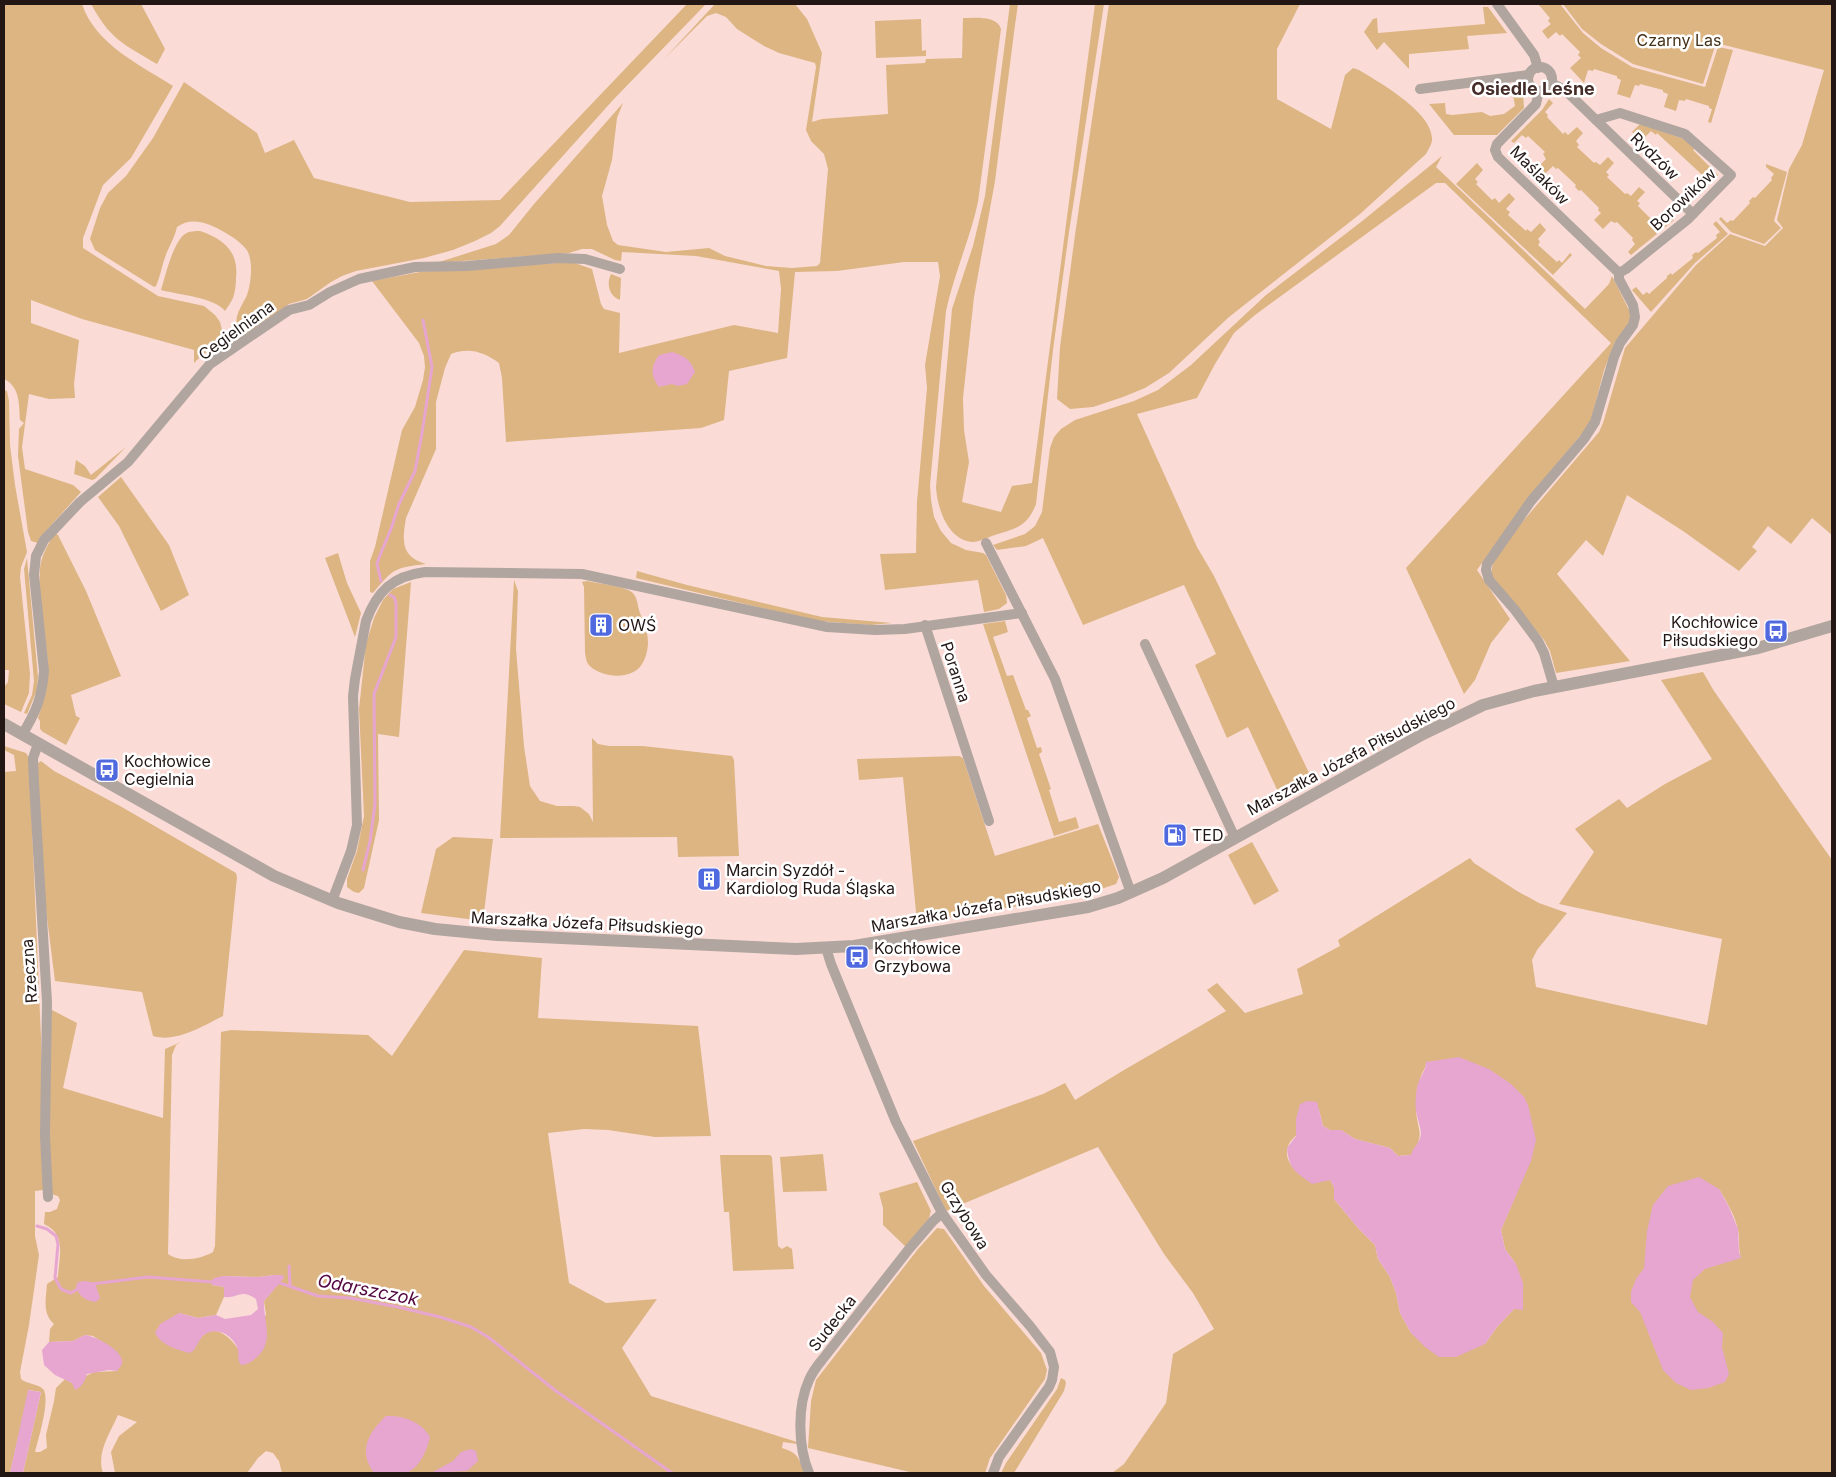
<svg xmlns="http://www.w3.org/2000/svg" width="1836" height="1477" font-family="Inter,sans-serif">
  <rect width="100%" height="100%" fill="#fbdbd6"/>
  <g fill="#dcb583" fill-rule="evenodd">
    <path d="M4,4H82C95,44 140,65 173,86L131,158L103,185L83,238V248L158,296L204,306L215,315L220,322L222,330L219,343L216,348L203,354L194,363V350L82,319L31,300V323L79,340L74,384L75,398L49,399L29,394L22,447L25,469L73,485L81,492L45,532L38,543L31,541L28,532L18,456L19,429L24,423L20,420C19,403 20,387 4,379Z"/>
    <path d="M91,4H141L165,49L157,64C123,44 110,39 91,4Z"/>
    <path d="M687,4H706L613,100L500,226L491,233L475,241L453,250L424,258L356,271L342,276L331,282L307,299L289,304L248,334H242L238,331C233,316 241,308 247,295C251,284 254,259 246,249C238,239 222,230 210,225C199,221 188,219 177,227C175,236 171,243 167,252C162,264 161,275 156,286L154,287L95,250L90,239L100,208L108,193L126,176L153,138L184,82L257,133L265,153L294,140L314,178L410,202L500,200Z"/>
    <path d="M715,4H795L807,19L822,53L812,122L822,119L888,114L886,65L925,63L926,59L962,58L963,18C975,18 997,15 1001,29L978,202C970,239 954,274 946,311L930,485L931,500L934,517L941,531L951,543L966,550L983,553L986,555L1006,595L1007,603L999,609L984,612L978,580L885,590L880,554L916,553L917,502L927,388L925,365L940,276L938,262H904L837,271L795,272L787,358L729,371L724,420L701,428L506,442L502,378L499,363C484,352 469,347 451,354L445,368L436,402V449L406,518C402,541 401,557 426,564C394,568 394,568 373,593L370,592V561L375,547L402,430L415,407L423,380L425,367L424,356L419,343L372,281L420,272L572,262L592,269L601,304L604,309L620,313L619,353L734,325L778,333L781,289L779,271L696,256L622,252L621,261L615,260L592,249H582L569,253L436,263L496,244L509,235L534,204L623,103L617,118L612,160L602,196L607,225L613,241L618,245L666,252L709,248L725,256L766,266L792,268L817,266L820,263L828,169L824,154L811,141L806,130L816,67L815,63L779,53L764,46L737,29L726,17L716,13L707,16L664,59Z"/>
    <path d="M1010,4H1018L1015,25L995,181L974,297L963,398L964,430L969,462L962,502L1001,512L1012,486L1032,483L1095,4H1104L1069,232L1053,350L1036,504C1028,525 1018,528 998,534C990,536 981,542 972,542C948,540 937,508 936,487L952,309L973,246L985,196Z"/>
    <path d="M1109,4H1300L1277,49V99L1331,129L1345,75L1353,68L1359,70C1379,82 1434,113 1432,140C1432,144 1428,150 1426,154L1360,214L1229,317L1169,373L1145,388L1123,397L1093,407L1070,409L1057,399L1060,347L1075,235Z"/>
    <path d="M1538,4H1560L1583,33L1601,48L1632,67L1705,87L1718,47L1733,50L1711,123L1708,122L1712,109L1709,108V106L1686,99L1685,101L1679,100L1676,111L1664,107L1668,94L1663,92V90L1640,84L1639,86L1635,85L1630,98L1617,94L1621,80L1617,78V76L1594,69L1593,71L1588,70L1584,83L1570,68L1581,58L1578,55L1580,52L1562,34L1560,36L1556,32L1548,39L1542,31L1551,24L1548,21L1550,18Z"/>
    <path d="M1563,4H1832V535L1812,518L1791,544L1768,526L1752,547L1757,551L1739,571L1683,531L1627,495L1603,556L1586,540L1557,574L1630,661L1556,673L1550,651L1544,640L1491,575L1493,561L1518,527L1599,432L1603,423L1625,348L1696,265L1730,234L1765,246L1783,228L1777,220L1789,169L1802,145L1824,70L1716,43L1703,84L1633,64L1601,44L1582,29Z"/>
    <path d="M1483,7H1488L1507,33L1467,36L1469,49L1409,54V69L1384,42L1377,50L1364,32L1373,19L1377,18L1378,33L1485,24Z"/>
    <path d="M921,19L922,51L926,50V56L876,58L875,21Z"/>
    <path d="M1523,93L1524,108L1497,135H1454L1429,104L1445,103L1446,114L1452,115L1482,112L1490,116L1504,114L1515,106L1513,95Z"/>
    <path d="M1549,99L1553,103L1545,112L1548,115L1547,117L1563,134L1565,132L1568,135L1577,127L1583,133L1576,141L1579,145L1577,147L1594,163L1596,162L1600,165L1608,157L1614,163L1606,172L1609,175L1607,177L1625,194L1627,193L1631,196L1639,187L1645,192L1637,201L1640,203L1638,206L1655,223L1657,222L1662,225L1670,216L1674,220L1631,255L1628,252L1635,244L1632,240L1633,238L1617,222L1615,223L1611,221L1603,229L1594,220L1601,213L1598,210L1599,208L1581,190L1579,191L1575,187L1576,185L1558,168L1556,169L1553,166L1545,174L1538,167L1546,159L1543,154L1545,152L1528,136L1526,138L1522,135L1514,143L1511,141L1542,110Z"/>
    <path d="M1640,124L1684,139L1695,148L1693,150L1718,175L1711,183L1657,133L1656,135L1651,131L1642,140L1632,132Z"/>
    <path d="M1442,156L1436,167L1585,309L1609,284L1612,276L1631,314L1629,324L1615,342L1604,370L1590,424L1529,497L1477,570L1510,619L1491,643L1475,680L1464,694L1406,568L1611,343L1445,183H1436L1255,315L1234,333L1215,364L1197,398L1137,414L1197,547L1214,576L1312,779L1280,796L1248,727L1227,738L1195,665L1216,654L1184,585L1083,625L1043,538L1026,546L997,550L993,545L1025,534L1035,526L1042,512L1050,448L1054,437L1061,429L1075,420L1134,401L1158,390L1191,365L1266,295L1361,222Z"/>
    <path d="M1477,163L1483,170L1475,179L1478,182L1476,184L1492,200L1495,198L1499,203L1509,193L1515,199L1506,209L1510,212L1508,215L1526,231L1527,229L1531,232L1540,223L1546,230L1538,239L1540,242L1538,245L1557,262L1559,260L1562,263L1570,253L1572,255L1553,275L1456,184Z"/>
    <path d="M1766,164L1787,172L1774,221L1781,228L1764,244L1731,232L1719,219L1721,217L1727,223L1731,220L1733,221L1750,203L1749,201L1753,197L1755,198L1772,180L1771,178L1774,174L1766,167Z"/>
    <path d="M1716,221L1728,234L1695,263L1651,312L1632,290L1636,287L1643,295L1647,292L1649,294L1667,278V276L1671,273L1672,275L1693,258L1692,255L1696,252L1698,253L1717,238L1716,235L1720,232L1713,224Z"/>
    <path d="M200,231C224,239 239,252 236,278C236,285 235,292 233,298C231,302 228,307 225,311C214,297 179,295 161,290C165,277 173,242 185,234C189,231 195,231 200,231Z"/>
    <path d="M611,274L621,278L620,300C609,296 606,284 611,274Z"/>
    <path d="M4,390L7,391L9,401L10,445L15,485L27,552L21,567L20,577L30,674L29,693L21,712L4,704V687L8,682L9,670H4Z"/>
    <path d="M126,447L95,479L92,480L74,474L76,460L85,466L91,475Z"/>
    <path d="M121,477L169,545L189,595L161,611L119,526L98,497Z"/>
    <path d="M55,533L58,535L86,591L121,676L71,695L76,716L80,718L66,745L43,732L40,729V721L38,718C44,701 49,684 48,665C46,633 37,601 40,569C41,556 48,544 55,533Z"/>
    <path d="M338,553L347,583L361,613L355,637L325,558Z"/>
    <path d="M27,558L38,677L37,690L27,714L24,713L32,695L34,681L24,569Z"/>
    <path d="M637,571L687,585L822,617L892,623L871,625L817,621L636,578Z"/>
    <path d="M514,580L518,591L516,649L524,746L530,786L540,801L557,806H574L580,807L589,814L593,822L592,738L598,744L609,746H643L732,756L734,760L739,856L678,857L677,837L500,838Z"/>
    <path d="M587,581C600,584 616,585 628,590C638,594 637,604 640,613C643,622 648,631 648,642C648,649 646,658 642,664C633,680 603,678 591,667C586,663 586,658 585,653L584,587L582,582Z"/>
    <path d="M411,582L399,737L378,734L379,820L364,888L359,893L354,892L347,887V879L357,851L364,816L359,709L366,644L374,618L383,600L393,589Z"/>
    <path d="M1005,621L1008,632L993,637L1007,676L1013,675L1026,710H1028L1031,716L1027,718L1037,748L1041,747L1042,752L1039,754L1051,789L1049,790L1059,822L1076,817L1079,828L1054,836L983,624Z"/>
    <path d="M1703,672L1714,691L1832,860V1473H1112L1124,1464L1166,1403L1173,1354L1214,1329L1193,1293L1164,1254L1098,1147L946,1211L913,1141L1043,1094L1065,1083L1075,1100L1124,1070L1226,1011L1207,990L1217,983L1245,1013L1303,994L1297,969L1340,946L1338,940L1470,858L1474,863L1517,891L1539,903L1567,913L1537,950L1532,960L1536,987L1707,1025L1722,939L1559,904L1594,852L1575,829L1619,799L1627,808L1665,784L1712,759L1661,680ZM1441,1061L1514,1199L1501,1230L1505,1249L1516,1264L1514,1309L1497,1327L1485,1344L1411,1333L1400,1313L1396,1293L1390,1277L1378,1259L1375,1245L1358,1228L1334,1199V1187L1330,1180C1309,1183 1277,1166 1290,1142L1319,1110L1323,1126L1330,1130H1341L1355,1139L1390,1148L1398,1156L1412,1155C1425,1132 1418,1133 1416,1111C1416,1101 1418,1089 1420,1080C1421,1073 1426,1069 1426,1062ZM1719,1189C1726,1201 1735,1215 1738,1230C1740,1239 1738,1249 1741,1258L1730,1236L1679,1294Z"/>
    <path d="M4,746L26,753L29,758L41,1038L43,1190L35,1191V1236L39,1255L29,1325L20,1372L21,1379C27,1384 38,1384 43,1389C51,1398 38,1440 35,1452H40L47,1448L46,1435L54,1401L56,1388L65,1379L72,1383L94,1372L117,1371L102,1342L93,1336L85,1335L73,1341L49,1342L50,1329L54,1324C42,1313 46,1299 47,1284L58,1277C59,1256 67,1235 44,1224L45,1212H50L57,1209L60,1200L58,1196L51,1194L49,1096L50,1012L52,1010L77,1023L63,1088L163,1118L165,1049L181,1042L176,1045L172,1055L168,1254C180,1263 201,1259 213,1252L215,1246L221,1032L231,1030L368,1035L392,1056L464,950L542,958L538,1018L698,1026L711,1136L655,1137L608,1130L584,1129L548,1133L569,1283L606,1303L657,1299L622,1348L651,1396L797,1442V1444L783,1442L782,1448C799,1453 798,1458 805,1473H282L279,1461L273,1453L266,1451L258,1458L247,1473H115L111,1452L119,1436L137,1422L118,1415C110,1433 96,1453 103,1473H23L41,1392L29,1390L10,1473H4V772L16,771L14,755L4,750ZM274,1275L280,1282L264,1301L266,1315L238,1349C223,1327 205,1323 194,1350L179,1313L198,1318L216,1315L224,1297V1287L212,1285L223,1276L259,1277Z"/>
    <path d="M959,756L963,758L995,856L1098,824L1119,877L1116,884L1080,896L917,922L903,777L859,780L857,759Z"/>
    <path d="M41,761L54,771L120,806L236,873L237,877L223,1016C203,1026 176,1043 153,1036L142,992L55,981L43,886L37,764Z"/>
    <path d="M453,837L493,839L483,921L421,913L436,849Z"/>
    <path d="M1252,842L1279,891L1254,905L1228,855Z"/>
    <path d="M823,1154L827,1191L783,1192L780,1157Z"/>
    <path d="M720,1155H770L772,1157L778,1246L782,1249L787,1246L792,1249L794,1269L733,1271L729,1212H724Z"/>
    <path d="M917,1182L931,1211L929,1218L906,1247L883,1225V1208L879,1193Z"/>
    <path d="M937,1228L944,1229L984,1286L1041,1353L1047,1370L1045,1379L990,1458L985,1473H914L808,1448L811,1401L816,1380L918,1249Z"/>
    <path d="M1061,1378L1065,1380L1066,1383L1064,1391L1014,1473H1001L1006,1463L1057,1389Z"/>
  </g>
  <g fill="#e7a6d0">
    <path d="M672,352C685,356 691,360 695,372L687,384L678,386L672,384L659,387C650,375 651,366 659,355Z"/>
    <path d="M1459,1057L1489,1069L1511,1084L1524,1097L1528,1105L1536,1140L1531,1161L1501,1230L1505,1249L1516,1264L1523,1283V1310L1514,1309L1497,1327L1485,1344L1456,1357H1439L1425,1347L1411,1333L1400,1313L1396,1293L1390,1277L1378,1259L1375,1245L1358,1228L1334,1199V1187L1330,1180L1312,1184C1296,1172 1289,1170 1287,1148L1296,1136V1119L1300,1104L1307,1101L1317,1102L1323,1126L1330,1130H1341L1355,1139L1390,1148L1398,1156L1411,1155C1413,1147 1420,1143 1421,1134C1421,1127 1417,1118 1416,1111C1415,1104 1416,1094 1417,1087C1419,1078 1426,1071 1426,1062Z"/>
    <path d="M1699,1177L1719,1189L1729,1207L1738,1229L1739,1252L1741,1258L1705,1269L1693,1280L1690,1297L1698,1312L1713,1322L1723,1333L1722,1347L1729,1374L1725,1382L1708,1388L1691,1390L1676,1383L1663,1370L1640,1312L1631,1302V1292L1636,1279L1644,1268L1647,1231L1653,1205L1668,1186Z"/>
    <path d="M274,1275H283L284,1278L264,1301C263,1319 274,1340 259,1355C253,1361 249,1364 241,1365C237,1360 239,1356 238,1350C235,1338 220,1327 207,1333C198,1337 198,1349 190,1353C177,1350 161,1345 155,1333L160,1324L179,1313L198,1318L216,1315L225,1319L251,1315L258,1309L256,1299C240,1288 238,1299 224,1297V1287L212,1285L211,1282L214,1278L223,1276L259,1277Z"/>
    <path d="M85,1281L95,1283L100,1298L96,1302C86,1301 78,1296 76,1286L78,1282Z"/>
    <path d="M85,1335C95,1336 120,1349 122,1360C123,1365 120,1367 117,1371L109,1370L87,1374C85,1381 82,1387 75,1390L72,1383L55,1375L44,1365L42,1350L49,1342L73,1341Z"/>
    <path d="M28,1390L41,1392L23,1473H10Z"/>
    <path d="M386,1416C403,1415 422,1422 430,1437C427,1450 420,1468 406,1473C397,1476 383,1473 374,1473C358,1451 368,1433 386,1416Z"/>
    <path d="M471,1449L476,1451L478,1461L467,1471L431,1473L453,1461L461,1452Z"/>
  </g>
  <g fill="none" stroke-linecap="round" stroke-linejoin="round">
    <g stroke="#e7a6d0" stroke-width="3">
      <path d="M381,581L377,564L380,555L391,529L399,504L415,471L422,433L432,367L423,320"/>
      <path d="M363,870L370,841L375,804L374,694L396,637V603L394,597L390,595"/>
      <path d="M37,1226L47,1229L56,1236L58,1244L55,1278L61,1289L71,1293L79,1288"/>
      <path d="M289,1266L290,1286"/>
      <path d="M277,1282L318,1296L350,1298L398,1307L440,1317L471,1327L488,1337L556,1391L672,1473"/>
      <path d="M92,1284L148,1277L213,1282"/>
    </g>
    <g stroke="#b1a59f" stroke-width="10">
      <path d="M1497,4L1534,55L1538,68"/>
      <circle cx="1540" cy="79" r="12"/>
      <path d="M1551,83L1565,90L1596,120L1620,113L1685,134L1731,175L1688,219L1626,269L1619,273V279L1633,305L1635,317L1633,325L1620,343L1614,357L1595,422L1584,439L1531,501L1487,564L1486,570L1489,580L1515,610L1538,641L1544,653L1554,687"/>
      <path d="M1420,89L1529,75"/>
      <path d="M1539,91L1536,104L1497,144L1495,150L1498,157L1619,273"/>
      <path d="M1596,120L1693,214"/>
      <path d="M986,543L1055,679L1131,893"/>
      <path d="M925,625L989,821"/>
      <path d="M1145,644L1235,838"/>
      <path d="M22,735C36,712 42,698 44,671L34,575L36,556L44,540L80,502L128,462L210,364L289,310L309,305L330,292L359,279L415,267L467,266L558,258L585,259L620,269"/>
      <path d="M38,744L33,758L34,783L47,1002L45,1135L48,1197"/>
      <path d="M332,901L351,851L357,825L353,696L355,679L366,621C377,591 393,576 425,572L582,574L827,627L875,630L905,629L1022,613"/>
      <path d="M826,948L831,964L896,1122L942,1213L986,1275L1030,1326L1050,1352L1054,1367L1052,1380L1049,1387L999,1457L993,1473"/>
      <path d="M809,1473C798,1447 797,1406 809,1380C812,1373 817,1366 822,1360L909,1249L933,1221L942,1213"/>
    </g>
    <path stroke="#b1a59f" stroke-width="12" d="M4,724L274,876L338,903L399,922L435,929L497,935L796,949L854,946L1088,907L1118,898L1163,878L1423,734L1483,705L1534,691L1758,648L1832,626"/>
  </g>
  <defs>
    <g id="building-square" transform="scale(1.25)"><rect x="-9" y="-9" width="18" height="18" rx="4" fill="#5169de" stroke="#fff"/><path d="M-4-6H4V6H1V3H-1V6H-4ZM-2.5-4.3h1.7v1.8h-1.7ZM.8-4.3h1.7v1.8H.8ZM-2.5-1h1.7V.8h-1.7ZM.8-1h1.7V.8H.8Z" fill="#fff"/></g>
    <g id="bus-square" transform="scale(1.25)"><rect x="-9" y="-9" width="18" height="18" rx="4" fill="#5169de" stroke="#fff"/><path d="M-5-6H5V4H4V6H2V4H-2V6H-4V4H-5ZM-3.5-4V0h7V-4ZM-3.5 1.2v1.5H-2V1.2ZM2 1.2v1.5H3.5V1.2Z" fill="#fff"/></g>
    <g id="fuel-square" transform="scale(1.25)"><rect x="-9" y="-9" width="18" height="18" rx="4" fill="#5169de" stroke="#fff"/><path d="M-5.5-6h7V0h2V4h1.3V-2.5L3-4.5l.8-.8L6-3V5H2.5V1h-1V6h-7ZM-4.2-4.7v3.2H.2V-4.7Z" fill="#fff"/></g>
  </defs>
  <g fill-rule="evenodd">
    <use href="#building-square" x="601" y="625"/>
    <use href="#bus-square" x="1776" y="631"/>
    <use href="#bus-square" x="107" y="770"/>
    <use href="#fuel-square" x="1175" y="835"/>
    <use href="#building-square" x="709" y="879"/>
    <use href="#bus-square" x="857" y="957"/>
  </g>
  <g text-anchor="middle" stroke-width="5" stroke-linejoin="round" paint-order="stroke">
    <g font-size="16" fill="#453117" stroke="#fff">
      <text x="1679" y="46">Czarny Las</text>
    </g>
    <g font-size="16" fill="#221715" stroke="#fff">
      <text transform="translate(1655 156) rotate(44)" y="6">Rydzów</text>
      <text transform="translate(1540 175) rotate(45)" y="6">Maślaków</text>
      <text transform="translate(1683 199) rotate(-43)" y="6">Borowików</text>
      <text transform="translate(236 330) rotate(-36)" y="6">Cegielniana</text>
      <text transform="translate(956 672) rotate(72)" y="6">Poranna</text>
      <text transform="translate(1351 756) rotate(-28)" y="6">Marszałka Józefa Piłsudskiego</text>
      <text transform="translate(986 906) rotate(-10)" y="6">Marszałka Józefa Piłsudskiego</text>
      <text transform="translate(587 923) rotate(3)" y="6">Marszałka Józefa Piłsudskiego</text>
      <text transform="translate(29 971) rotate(-94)" y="6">Rzeczna</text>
      <text transform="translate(965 1215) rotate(58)" y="6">Grzybowa</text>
      <text transform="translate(832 1323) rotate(-52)" y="6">Sudecka</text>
    </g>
    <g font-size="16" fill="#221715" stroke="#fff" text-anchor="start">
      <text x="1758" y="628" text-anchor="end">Kochłowice<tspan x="1758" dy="18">Piłsudskiego</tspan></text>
      <text x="618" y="631">OWŚ</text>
      <text x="124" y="767">Kochłowice<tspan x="124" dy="18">Cegielnia</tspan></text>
      <text x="1192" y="841">TED</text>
      <text x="726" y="876">Marcin Syzdół -<tspan x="726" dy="18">Kardiolog Ruda Śląska</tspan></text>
      <text x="874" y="954">Kochłowice<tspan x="874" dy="18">Grzybowa</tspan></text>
    </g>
    <g font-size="18" font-weight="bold" fill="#442c29" stroke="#fff">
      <text x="1533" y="95">Osiedle Leśne</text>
    </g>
    <g font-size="18" font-style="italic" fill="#540842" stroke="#fff">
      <text transform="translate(368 1290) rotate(11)" y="6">Odarszczok</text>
    </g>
  </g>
  <rect width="1836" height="1477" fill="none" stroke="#221715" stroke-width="10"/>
</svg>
